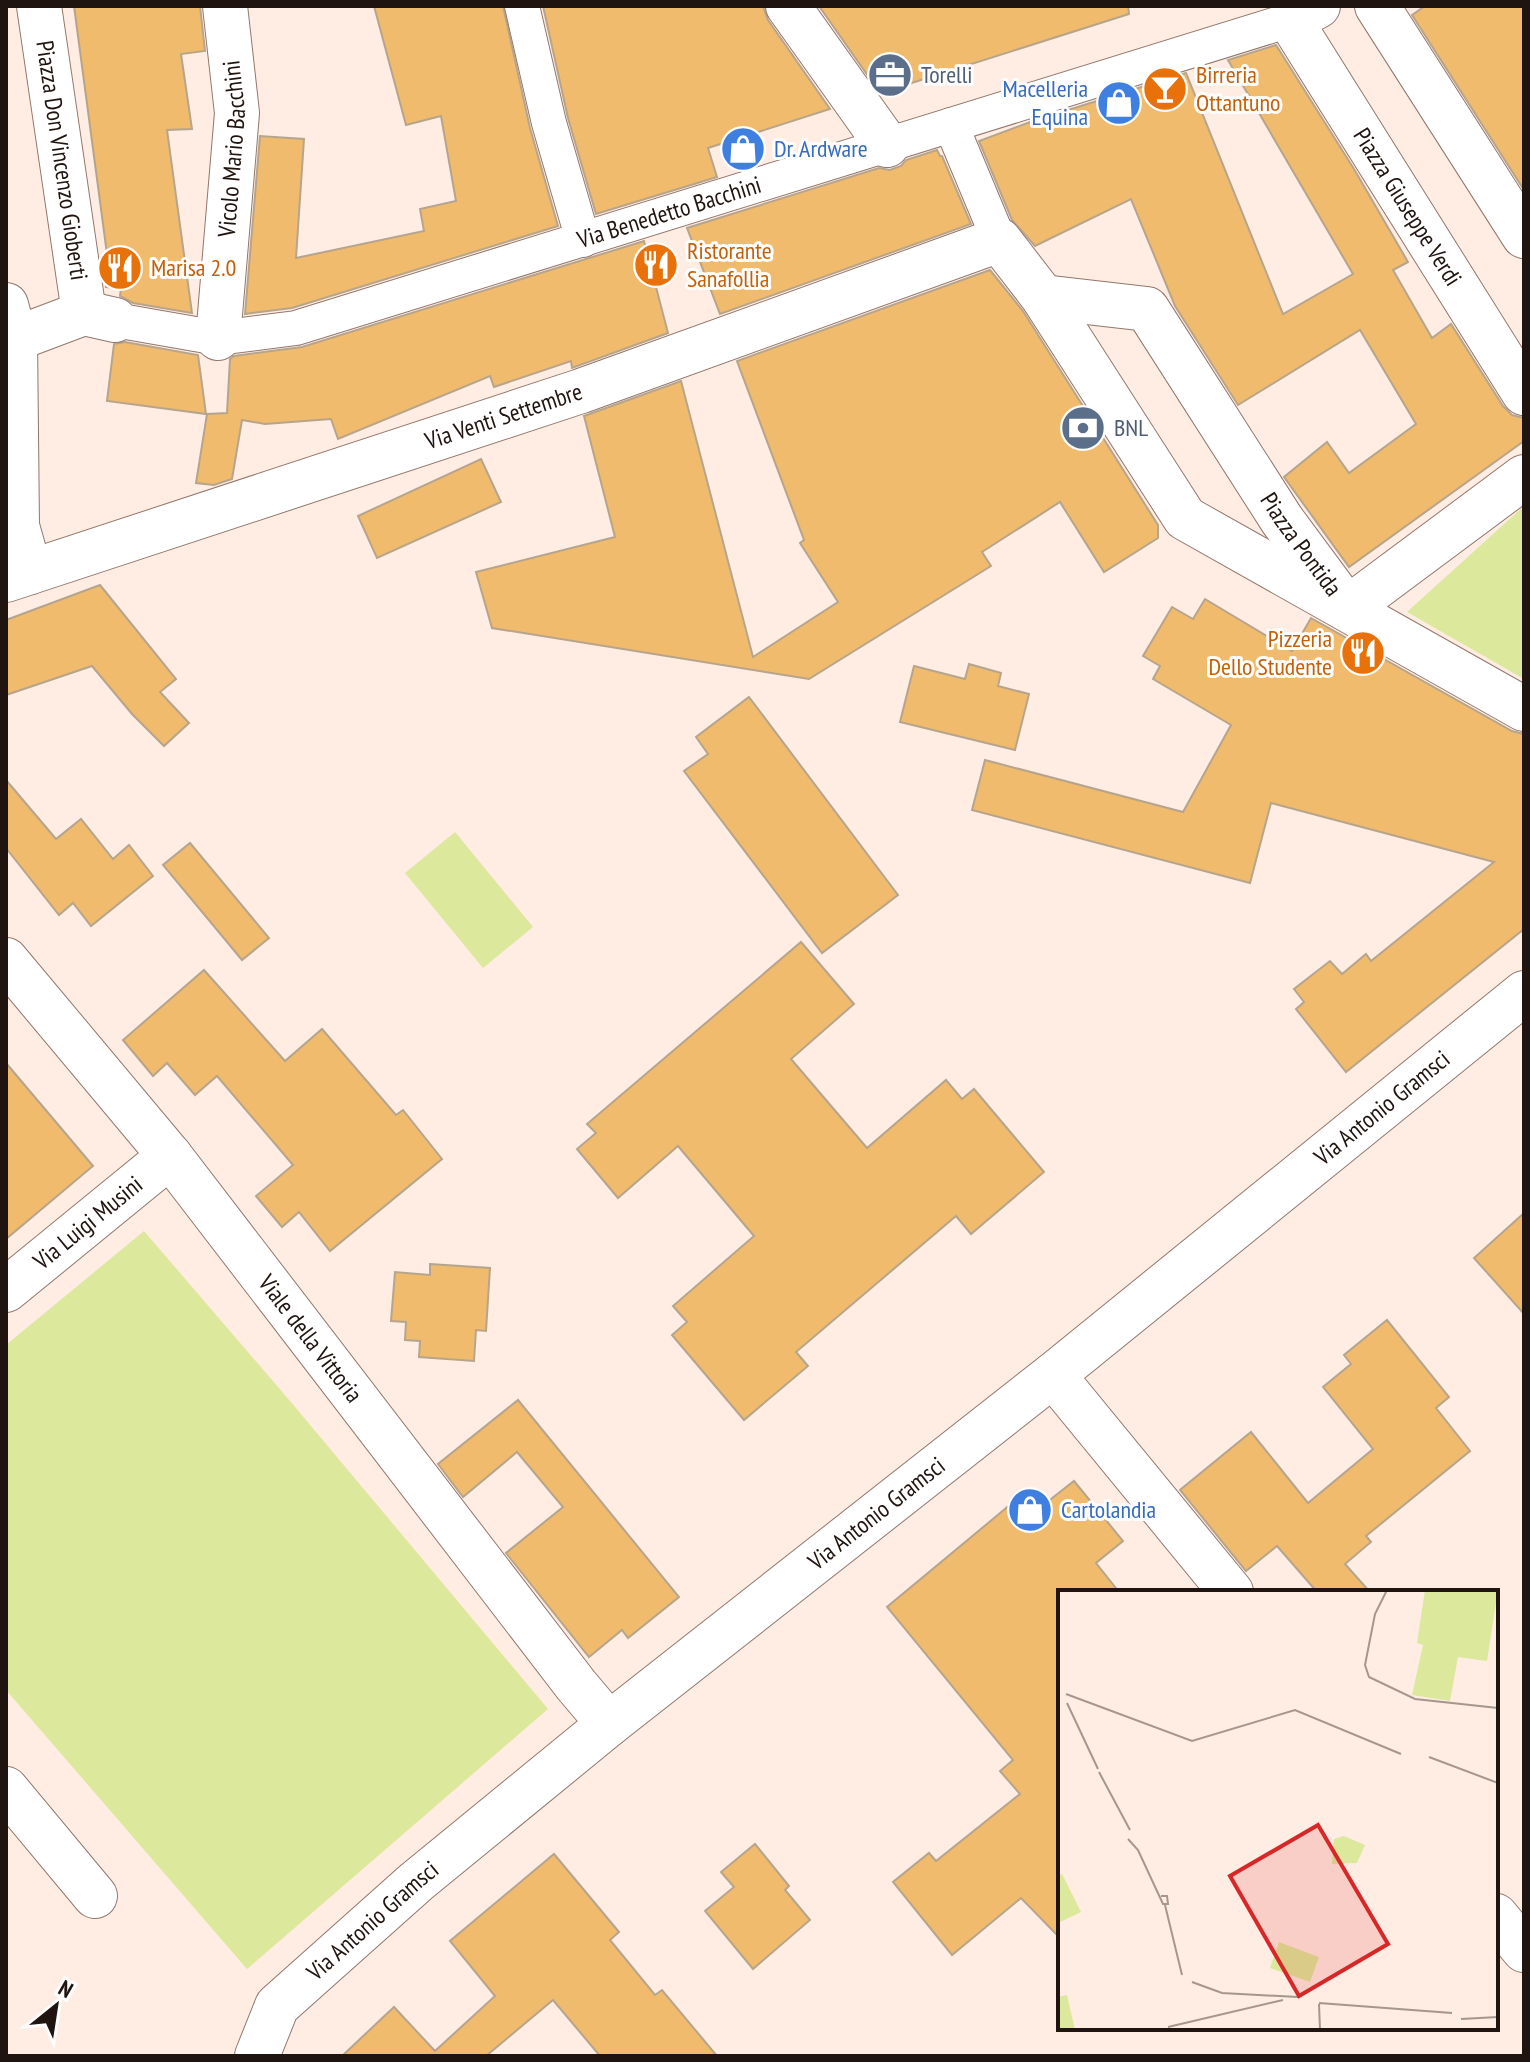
<svg xmlns="http://www.w3.org/2000/svg" width="1530" height="2062" font-family="'PT Sans Narrow',sans-serif">
  <rect width="100%" height="100%" fill="#ffece3"/>
  <g fill="#dce89b">
    <path d="M1524,506V679L1407,612Z"/>
    <path d="M455,832L533,927L483,968L405,873Z"/>
    <path d="M144,1231L290,1401L548,1709L247,1969L6,1690V1345Z"/>
  </g>
  <g fill="#f0bb6c" stroke="#b6a58c" stroke-width="2">
    <path d="M74,6H200L205,51L181,54L192,129L167,130L192,313L133,303L120,296L121,288L106,287L107,254Z"/>
    <path d="M374,6H503L530,128L558,226L292,308L245,314L260,136L304,139L296,258L424,231L420,209L456,201L441,116L406,125Z"/>
    <path d="M543,6H763L768,20L830,109L708,148L717,177L596,214L568,118Z"/>
    <path d="M819,6H1128L1129,14L880,93Z"/>
    <path d="M1425,6H1524V190L1412,15Z"/>
    <path d="M1276,45L1354,169L1408,262L1393,270L1432,338L1451,324L1503,406L1512,415L1524,418V441L1349,567L1284,477L1327,442L1349,473L1416,424L1360,330L1238,405L1175,306L1131,199L1035,246L1012,220L979,141L1033,121L1186,73L1283,314L1353,274L1228,60Z"/>
    <path d="M937,150L940,156H942L971,224L720,314L687,228L879,168L890,170L901,166L906,160Z"/>
    <path d="M644,241L668,333L572,368L571,361L494,387L490,376L338,439L331,419L265,424L242,420L232,479L214,485L196,483L207,414L227,413L230,359L234,356L302,347Z"/>
    <path d="M990,270L1023,311L1158,525V538L1104,572L1060,502L982,552L991,566L809,679L492,628L476,572L615,537L584,416L681,381L753,657L838,602L800,543L804,540L737,361Z"/>
    <path d="M125,342L198,355L206,414L107,401L114,344Z"/>
    <path d="M481,459L501,502L377,558L358,516Z"/>
    <path d="M100,585L176,679L160,692L189,723L164,746L132,714L92,666L6,695V620Z"/>
    <path d="M1205,599L1292,651L1311,618L1512,731L1524,734V929L1346,1072L1296,1009L1304,1002L1294,989L1330,961L1342,974L1366,954L1371,961L1494,862L1271,803L1250,883L972,810L985,760L1183,812L1231,725L1153,679L1160,666L1143,656L1172,607L1193,619Z"/>
    <path d="M969,664L1001,673L998,686L1029,694L1015,750L900,722L914,666L965,679Z"/>
    <path d="M749,697L898,895L822,953L684,771L708,754L696,737Z"/>
    <path d="M6,780L56,839L81,819L113,859L129,845L153,876L91,926L73,903L59,915L6,848Z"/>
    <path d="M190,843L269,938L242,960L163,865Z"/>
    <path d="M801,942L854,1004L791,1059L867,1148L946,1080L962,1099L974,1089L1044,1172L971,1234L956,1216L796,1352L808,1366L744,1420L672,1335L687,1322L673,1306L754,1236L678,1146L618,1198L577,1149L596,1133L587,1124Z"/>
    <path d="M204,970L285,1061L322,1029L396,1115L403,1110L442,1159L330,1251L299,1212L282,1227L256,1196L293,1165L217,1076L195,1095L167,1063L153,1076L123,1040Z"/>
    <path d="M6,1063L93,1166L6,1239Z"/>
    <path d="M1524,1213V1314L1474,1258Z"/>
    <path d="M430,1264L490,1268L486,1331L476,1330L474,1361L419,1357L420,1341L405,1340L406,1322L391,1321L395,1272L430,1275Z"/>
    <path d="M1387,1320L1449,1397L1436,1408L1470,1451L1366,1536L1371,1542L1345,1564L1370,1592H1317L1277,1546L1246,1571L1180,1490L1251,1432L1308,1503L1373,1449L1323,1387L1351,1364L1344,1355Z"/>
    <path d="M518,1400L679,1597L628,1638L622,1630L589,1657L506,1553L563,1507L517,1452L463,1497L438,1464Z"/>
    <path d="M1074,1481L1123,1541L1096,1563L1119,1592H1060V1938L1021,1898L952,1955L893,1882L929,1853L936,1861L1020,1794L1000,1771L1013,1760L887,1607L1023,1494L1037,1510Z"/>
    <path d="M755,1844L789,1886L785,1890L810,1920L753,1969L705,1911L734,1887L721,1872Z"/>
    <path d="M554,1854L619,1932L610,1940L655,1995L662,1990L717,2056H600L553,2000L486,2056H342L394,2007L435,2051L495,1996L450,1941Z"/>
  </g>
  <g fill="none" stroke-linecap="round" stroke-linejoin="round">
    <g stroke="#93776b" stroke-width="36">
      <g id="pedestrian">
        <path d="M522,6L549,123L583,240"/>
        <path d="M951,125L999,240"/>
        <path id="s1" d="M115,320L218,338L296,328L1290,20"/>
      </g>
    </g>
    <g stroke="#93776b" stroke-width="46">
      <g id="minor">
        <path id="s2" d="M39,6L84,313"/>
        <path d="M788,6L887,145"/>
        <path id="s3" d="M1318,6L1290,20L1524,393"/>
        <path d="M1377,6L1524,236"/>
        <path id="s4" d="M1043,297L1147,309L1282,520L1339,597"/>
        <path d="M6,305L15,339L17,526L30,572"/>
        <path id="s5" d="M218,338L237,113L225,6"/>
        <path d="M15,339L84,313L115,320"/>
        <path id="s6" d="M6,580L581,391L999,240L1043,297L1185,518L1524,709"/>
        <path d="M1348,608L1524,477"/>
        <path id="s7" d="M6,960L170,1156L576,1685L609,1724"/>
        <path id="s8" d="M6,1290L170,1156"/>
        <path d="M1053,1375L1231,1592"/>
        <path d="M6,1789L95,1896"/>
        <path d="M1496,1916L1524,1950"/>
        <path id="s9" d="M257,2056L277,2006L416,1882L609,1724L1053,1375L1524,993"/>
      </g>
    </g>
    <use href="#pedestrian" stroke="#fff" stroke-width="34"/>
    <use href="#minor" stroke="#fff" stroke-width="44"/>
  </g>
  <defs>
    <g id="office-disc" transform="scale(2.3)"><circle r="9.5" fill="#5c6f8a" stroke="#fdfdfd"/><path d="M-6-3h4V-5.5h4V-3h4V5H-6ZM-1-4.5V-3h2v-1.5ZM-6 0V1H6V0Z" fill="#fff"/></g>
    <g id="bar-disc" transform="scale(2.3)"><circle r="9.5" fill="#e8710a" stroke="#fdfdfd"/><path d="M-6-5H6L.8 .8V4.5H3.5V6h-7V4.5H-.8V.8Z" fill="#fff"/></g>
    <g id="shop-disc" transform="scale(2.3)"><circle r="9.5" fill="#3f7fe0" stroke="#fdfdfd"/><path d="M-5-2.5h2.3a2.7 3.5 0 0 1 5.4 0H5L5.5 6h-11ZM-1.5-2.5h3a1.5 2.3 0 0 0-3 0Z" fill="#fff"/></g>
    <g id="restaurant-disc" transform="scale(2.3)"><circle r="9.5" fill="#e8710a" stroke="#fdfdfd"/><path d="M-5-6h1v4h1v-4h1v4h1v-4h1v5L-1.5 .5V6h-2V.5L-5-1ZM5-6V6H3V1.5H1.5Q1.5-4 5-6Z" fill="#fff"/></g>
    <g id="bank-disc" transform="scale(2.3)"><circle r="9.5" fill="#5c6f8a" stroke="#fdfdfd"/><path d="M-6-4H6V4H-6ZM0-2.3a2.3 2.3 0 1 0 0 4.6a2.3 2.3 0 1 0 0-4.6Z" fill="#fff"/></g>
  </defs>
  <g fill-rule="evenodd">
    <use href="#office-disc" x="890" y="75"/>
    <use href="#bar-disc" x="1165" y="89"/>
    <use href="#shop-disc" x="1119" y="103"/>
    <use href="#shop-disc" x="743" y="149"/>
    <use href="#restaurant-disc" x="656" y="265"/>
    <use href="#restaurant-disc" x="120" y="268"/>
    <use href="#bank-disc" x="1083" y="428"/>
    <use href="#restaurant-disc" x="1363" y="653"/>
    <use href="#shop-disc" x="1030" y="1510"/>
  </g>
  <g text-anchor="middle" stroke-width="6" stroke-linejoin="round" paint-order="stroke">
    <g font-size="24" fill="#4e5e75" stroke="#fdfdfd" text-anchor="start">
      <text x="921" y="83">Torelli</text>
      <text x="1114" y="436">BNL</text>
    </g>
    <g font-size="24" fill="#c56008" stroke="#fdfdfd" text-anchor="start">
      <text x="1196" y="83">Birreria<tspan x="1196" dy="28">Ottantuno</tspan></text>
      <text x="687" y="259">Ristorante<tspan x="687" dy="28">Sanafollia</tspan></text>
      <text x="151" y="276">Marisa 2.0</text>
      <text x="1332" y="647" text-anchor="end">Pizzeria<tspan x="1332" dy="28">Dello Studente</tspan></text>
    </g>
    <g font-size="24" fill="#366cbe" stroke="#fdfdfd" text-anchor="start">
      <text x="1088" y="97" text-anchor="end">Macelleria<tspan x="1088" dy="28">Equina</tspan></text>
      <text x="774" y="157">Dr. Ardware</text>
      <text x="1061" y="1518">Cartolandia</text>
    </g>
    <g font-size="24" fill="#1f140f" stroke="#fdfdfd">
      <text dy="8" stroke="none"><textPath href="#s5" startOffset="190">Vicolo Mario Bacchini</textPath></text>
      <text dy="8" stroke="none"><textPath href="#s2" startOffset="156">Piazza Don Vincenzo Gioberti</textPath></text>
      <text dy="8" stroke="none"><textPath href="#s3" startOffset="252">Piazza Giuseppe Verdi</textPath></text>
      <text dy="8" stroke="none"><textPath href="#s1" startOffset="574">Via Benedetto Bacchini</textPath></text>
      <text dy="8" stroke="none"><textPath href="#s6" startOffset="524">Via Venti Settembre</textPath></text>
      <text dy="8" stroke="none"><textPath href="#s4" startOffset="386">Piazza Pontida</textPath></text>
      <text dy="8" stroke="none"><textPath href="#s9" startOffset="1478">Via Antonio Gramsci</textPath></text>
      <text dy="8" stroke="none"><textPath href="#s8" startOffset="106">Via Luigi Musini</textPath></text>
      <text dy="8" stroke="none"><textPath href="#s7" startOffset="486">Viale della Vittoria</textPath></text>
      <text dy="8" stroke="none"><textPath href="#s9" startOffset="830">Via Antonio Gramsci</textPath></text>
      <text dy="8" stroke="none"><textPath href="#s9" startOffset="182">Via Antonio Gramsci</textPath></text>
    </g>
  </g>
  <g transform="translate(1058 1590)">
    <rect width="440" height="440" fill="#ffece3"/>
    <path d="M367,0H440L429,71L400,67L392,111L354,105L365,55L359,53ZM286,246L307,255L299,273L274,274L276,249ZM4,284L23,322L0,333V286ZM221,352L261,367L252,392L212,378ZM9,405L17,440H0V407Z" fill="#dce89b"/>
    <path fill="none" stroke="#a5968e" stroke-width="2" d="M329,0L317,24L307,75L311,87L357,109L440,118M8,104L134,151L237,120L343,164M9,113L40,179M371,167L440,193M41,182L72,240M70,249L80,260L105,314H110L109,306H103M107,315L124,385M134,392L164,403L240,407M261,413L394,423M261,414L262,440M403,429L440,427M110,437L225,410"/>
    <path fill="#d62828" fill-opacity="0.15" stroke="#d62828" stroke-width="4" d="M260,235L330,354L241,406L172,286Z"/>
    <rect width="440" height="440" fill="none" stroke="#1f140f" stroke-width="4"/>
  </g>
  <rect width="1530" height="2062" fill="none" stroke="#1f140f" stroke-width="16"/>
  <g transform="translate(56 2006) rotate(30)" stroke="#fdfdfd" stroke-width="6" paint-order="stroke">
  <path d="M0-6L14 30L0 20L-14 30Z" fill="#1f140f"/>
  <text y="-12" font-size="22" font-weight="bold" text-anchor="middle" fill="#1f140f">N</text>
  </g>
</svg>
